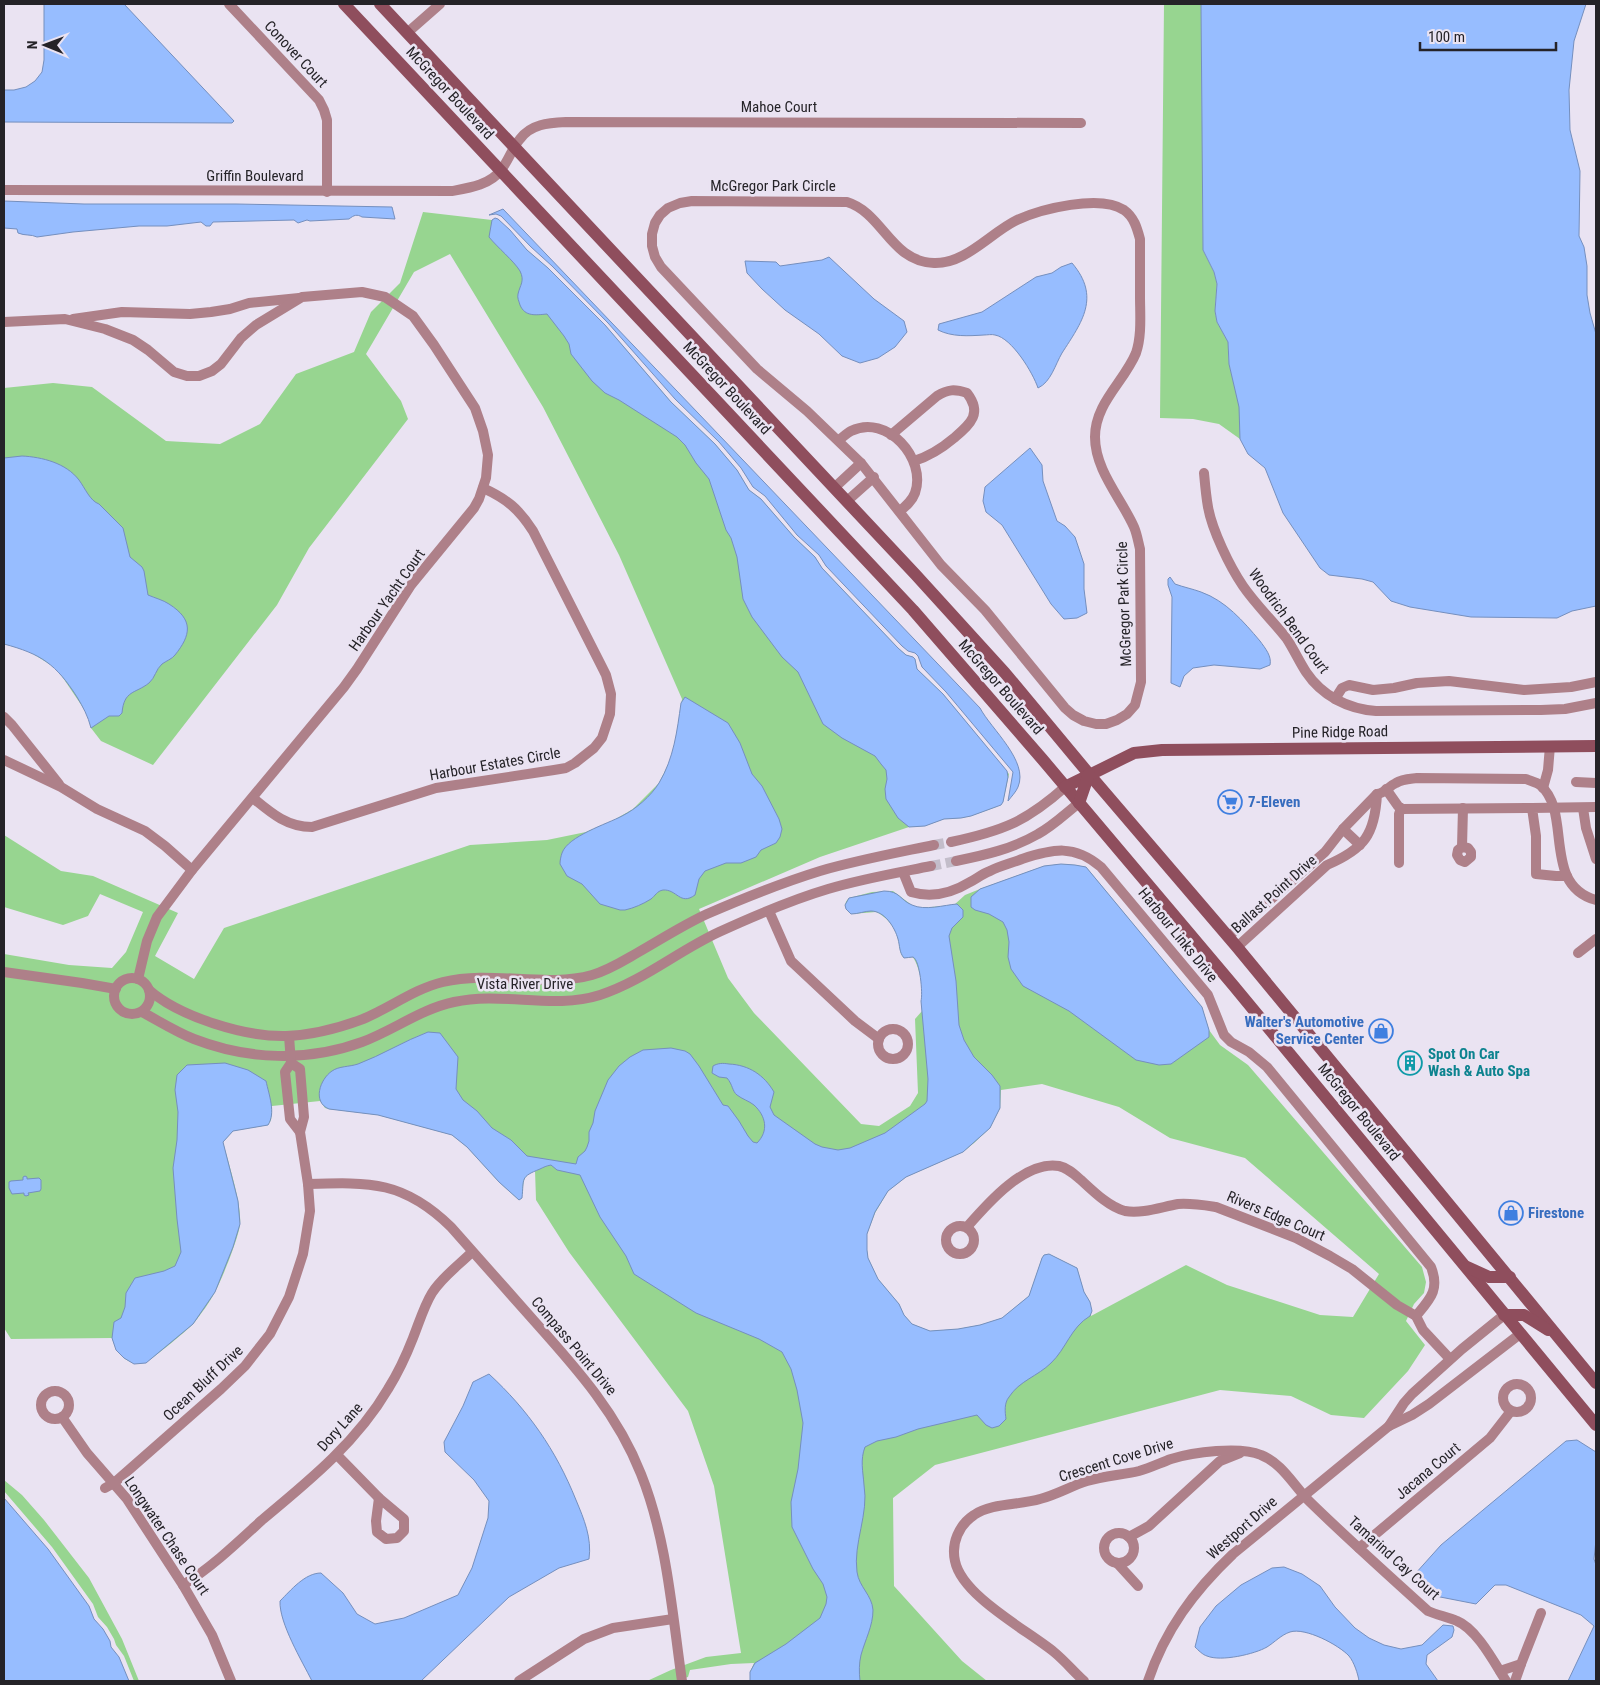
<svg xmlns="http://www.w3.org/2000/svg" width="1600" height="1685" font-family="'Roboto Condensed',sans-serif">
  <rect width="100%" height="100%" fill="#eae3f2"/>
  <g fill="#97d590" fill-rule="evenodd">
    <path d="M1164,4H1201L1203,250L1214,272L1217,284L1215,311L1217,322L1228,342L1229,364L1240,407V439L1219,424L1193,419L1160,418Z"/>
    <path d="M423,212L492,220L498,219L527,250L548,268L605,325L671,402L715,444L737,470L749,490L761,499L794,537L815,557L822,568L898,648L906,655L913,657L915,659L917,669L943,694L1009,774L1003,802L996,807L971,816L961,818L944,819L925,826L909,827L820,857L699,909L728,978L754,1013L861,1124L879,1126L910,1106L918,1093L915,1019L922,1011C921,1005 923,998 923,991C923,986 917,959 912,957C910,957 907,958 904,958C899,953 900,946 898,939C895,927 887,917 876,912L851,914C845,910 843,903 849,898L872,892L893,891L913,906L920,908L954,905L965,895L980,889L1044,866L1061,864L1075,865L1086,867L1202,1007L1209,1030L1220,1045L1248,1065L1422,1267L1426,1282L1424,1293L1414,1304L1406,1321L1425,1345L1408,1371L1364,1418L1331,1415L1291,1396L1220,1390L935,1465L893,1498L894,1586L962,1661L987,1681H750V1672L754,1663L731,1664L690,1670L688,1677L676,1681H647L671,1670L706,1657L741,1653L714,1486L688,1411L569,1252L536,1200L535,1170C518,1178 526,1186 521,1199L519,1200L499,1182L467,1147L452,1135L378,1115L329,1109L325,1108L320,1101L272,1106L271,1120L268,1125L233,1131L223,1142C228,1162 242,1204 240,1224C239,1237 222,1279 215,1292C210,1302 201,1314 194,1323C189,1329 149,1362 144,1363C126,1366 116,1352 112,1338L11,1339L4,1328V954L69,965L112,968L126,952L143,912L100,894L88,916L63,925L4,907V835L61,871L93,876L178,913L155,956L194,979L224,928L470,845L547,840L586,832L614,820L633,809L659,783L671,759L675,745L682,699L619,555L543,407L450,254L414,272L366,354L401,401L408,419L309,548L277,605L153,765L101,741L91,728L88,715L57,669L27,650L4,644V388L53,383L92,387L166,441L220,444L260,424L296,374L354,352L371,312L400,283ZM1042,1084L1119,1107L1170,1138L1245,1158L1379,1274L1353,1317L1320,1315L1227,1285L1186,1265L1091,1316L1090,1302L1084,1292L1077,1268L1049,1254L1044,1255L1042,1258L1029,1296L1002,1318L980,1325L958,1329L930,1331L912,1324L904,1315L899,1304L878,1279L868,1258L867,1250V1234L875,1213L888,1191L906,1177L963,1152L974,1143L990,1128L1000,1108L1001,1090Z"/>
    <path d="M4,1480L22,1495L44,1520L89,1578L122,1639L139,1681H134L124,1656L116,1645L114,1639L107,1627L98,1617L93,1604L52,1547L4,1491Z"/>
  </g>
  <g fill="#97bdff" stroke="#758fbe">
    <path d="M44,4H124L234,121L232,123L4,122V90H14L26,87L35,81L42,72L44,60Z"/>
    <path d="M1201,4H1586L1574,41L1569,90L1570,130L1580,171L1579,236L1584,247L1587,266V295L1590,313L1596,334V606L1572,611L1557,618L1471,617L1410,607L1391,601L1373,582L1362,579L1329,575L1320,568L1283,513L1265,468L1248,454L1240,439L1239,407L1229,364L1228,342L1217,322L1215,311L1217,284L1214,272L1203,250Z"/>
    <path d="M4,201L84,204H236L392,207L395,219L362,217C357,214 354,215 349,219L310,221L307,220L298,223L294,220L213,222L210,226H206L201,222L167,226H139L73,232L37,237C31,234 25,236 18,233L17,229L4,228Z"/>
    <path d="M503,209L980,708C991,729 1029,761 1018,787C1016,792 1011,797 1008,801L1013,772L946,692L922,667L918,656L915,653L908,651L902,646L826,566L819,555L797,535L765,496L753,487L741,468L719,442L675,399L608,323L552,266L531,247L501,216L496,214L489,215Z"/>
    <path d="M495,218L498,219L510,230L527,250L548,268L605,325L671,402L715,444L737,470L749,490L761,499L794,537L815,557L822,568L898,648L906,655L913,657L915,659L917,669L943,694L1007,771L1008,777L1003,802L1001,805L971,816L961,818L944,819L925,826L909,827L898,818L886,799L885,789L887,779L886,770L881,764L875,756L842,738L823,724L798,672L782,657L752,617L743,599L737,557L731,538L726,530L709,479L696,463L685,445L677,437L619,400L605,393L592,381L571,354L569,344L564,336L547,314C536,315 525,317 520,305C519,301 517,298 518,294C520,285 525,281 520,271C514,261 497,247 489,237L492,220Z"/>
    <path d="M829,257L874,299L904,321L907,332L895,347L878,358L860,363L842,356L819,334L785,310L762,289L747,273L745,261L776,262L780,266L822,260Z"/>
    <path d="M1072,263C1101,297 1082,322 1062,353C1055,365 1051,382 1038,388C1033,373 1012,338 995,335C992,334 987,335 984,335C968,336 952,337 938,330L939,324L982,312L1036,277L1052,273L1061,267Z"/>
    <path d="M1030,448L1042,465L1043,481L1057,521L1065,526L1075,537L1084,564V589L1087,613L1077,618L1064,619L1051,604L1002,525L986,512L983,501L985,487Z"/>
    <path d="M22,456C42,457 66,463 79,480C85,488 90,501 99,504L123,528L130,557L142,567L144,571L148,595C155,598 163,600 169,604C194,620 191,635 175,655C172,659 166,661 162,664C156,669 155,678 149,683C135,694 124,690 122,713L119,716H109L91,728C88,716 83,707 77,697C56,664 41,654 4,644V458Z"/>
    <path d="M1170,577L1175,584C1183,587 1193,589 1201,592C1226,601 1243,621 1260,641C1265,648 1272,656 1270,665L1260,669L1214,665L1193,668L1184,676L1180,687L1171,683L1172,597L1168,585V579Z"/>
    <path d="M685,697L728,723L740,743L752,774L762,786L779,819L782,829L780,837L776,843L761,850L756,857L741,863H726L705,871L699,879L695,895C680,906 677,889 663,890C657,891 655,896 651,899C643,904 634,908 625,910H620L600,904L582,884L567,876L560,864C560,860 561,856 562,853C568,836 607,824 622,816C636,809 651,796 659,783C674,758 677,731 681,703Z"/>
    <path d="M1061,864L1075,865L1086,867L1202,1007L1209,1030V1037L1171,1064L1159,1065L1136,1060L1069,1011L1023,986L1011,969L1008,957L1009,942L1007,930L1003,922L989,914L975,910L971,907V897L980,889L1044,866Z"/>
    <path d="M884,891C900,891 900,900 912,905C925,911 944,905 957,904L963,910V917L952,928L949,936L956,981L959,1025L964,1040L974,1057L992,1075L1000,1086V1108L990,1128L963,1152L906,1177L888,1191L875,1212L867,1234V1250L868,1258L878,1279L899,1304L904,1315L912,1324L930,1331L958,1329L980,1325L1002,1318L1029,1296L1042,1258L1044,1255L1049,1254L1077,1268L1084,1292L1090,1302L1092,1311L1090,1316C1071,1327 1066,1349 1051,1363C1038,1376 1019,1381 1009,1397C1004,1403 1005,1412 1006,1419L999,1426L992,1428L986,1425L977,1415L918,1429L896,1437L877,1441L865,1447C860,1460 863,1471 864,1485C869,1514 853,1543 857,1572C859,1587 872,1595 873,1610C873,1626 865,1640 861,1655C859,1663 859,1672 860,1681H750V1672L755,1663L786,1644L820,1618L826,1604L827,1597L823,1584L813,1569L792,1527L791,1502L798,1469L803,1423L797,1390L791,1369L782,1352L759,1339L696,1313L634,1274L626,1256L600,1217L580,1175L557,1170L551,1165C546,1166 544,1167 540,1169C520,1177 524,1178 522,1198L519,1200L499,1182L467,1147L452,1135L378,1115L329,1109C312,1102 320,1079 332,1071C339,1066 349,1067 358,1064C382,1055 404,1041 428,1032L440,1033L458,1057L456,1089L463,1100L477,1111L492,1128L511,1140L527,1156L576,1164L578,1157L585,1151L587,1147L589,1141V1132L593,1123L595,1111L608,1080L619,1066L630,1057L643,1050L671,1048L685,1051L690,1054L699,1066L723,1105L728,1106L739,1121L748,1136L753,1142L757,1143C769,1131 766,1116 754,1105C749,1101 742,1099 737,1095C732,1091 733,1085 727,1078L719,1077L712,1073L713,1066C718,1063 723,1063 729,1064C749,1065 764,1075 774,1092L770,1107L774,1115L815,1144L822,1147L838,1150L850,1148L885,1133L925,1104L927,1101L928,1079L921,1001C923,994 920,960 913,957C910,957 907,958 904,958C899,952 900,946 898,939C895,928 885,911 871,911C865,911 858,914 851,914L846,909L845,905L849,898Z"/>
    <path d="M225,1063L248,1070L266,1081C269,1095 276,1113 268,1125L233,1131L223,1142L238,1201L240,1224L233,1247L215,1292L193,1324L146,1363L134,1364L124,1358L116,1350L112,1338L114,1322L121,1318L125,1307L126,1293L135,1278L164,1271L175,1266L181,1252L177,1219L173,1168L177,1140L178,1112L175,1090L177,1075L187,1065Z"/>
    <path d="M25,1176L27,1177V1179L39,1178L41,1180V1189L40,1191L28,1193L29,1195L26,1196L24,1195V1193L12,1194L9,1188V1182L11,1181L23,1180V1177Z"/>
    <path d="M489,1374C528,1410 556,1450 576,1500C584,1519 592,1538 589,1559L559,1568L509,1597L421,1681H312C302,1661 279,1623 280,1601C291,1590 305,1573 321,1573L343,1593L357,1614L375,1624L404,1618L458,1595L472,1568L488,1518L489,1501L474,1480L445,1452L444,1442L463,1406L473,1382Z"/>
    <path d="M1577,1440L1596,1452V1540L1594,1559L1596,1565V1681H1568L1594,1626L1581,1615L1506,1585H1495L1476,1604L1430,1595L1415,1577V1574L1441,1545L1566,1441Z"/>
    <path d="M4,1498L48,1549L89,1606L94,1619L103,1629L110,1641L111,1647L119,1657L129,1681H4Z"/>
    <path d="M1284,1567L1302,1574L1320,1586L1335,1607L1355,1628L1369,1638L1384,1645L1401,1649L1422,1645L1443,1625L1453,1626L1454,1630L1452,1637L1427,1655L1426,1664L1438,1681H1359C1358,1674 1354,1662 1349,1656C1339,1645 1305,1627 1290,1632C1281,1635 1275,1642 1267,1647C1255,1654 1221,1662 1207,1656C1203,1655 1198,1650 1195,1647L1200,1627L1216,1606L1241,1585L1272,1568Z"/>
  </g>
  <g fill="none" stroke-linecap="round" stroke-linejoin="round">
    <g stroke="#c3bdca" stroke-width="10" stroke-dasharray="10 5" stroke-linecap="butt">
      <path d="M934,845L951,842"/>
      <path d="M931,866L956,861"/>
    </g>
    <g stroke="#ae8089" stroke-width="10">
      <path d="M229,4L319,100L324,110L327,120V192"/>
      <path d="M407,33L440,4"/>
      <path d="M4,190L452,191C469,188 490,185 501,170C509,160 512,148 520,139C531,124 548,123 566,122L1081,123"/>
      <path d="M692,201L847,202C883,213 891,262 934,263C966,264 990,233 1017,220C1041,209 1100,194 1124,210C1134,217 1137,228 1140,239C1140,258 1140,277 1140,296C1140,315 1142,335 1136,353C1124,382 1095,403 1095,437C1095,470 1121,498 1134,527C1137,534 1138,541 1140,549L1141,682L1135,705L1127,714L1117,720L1106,724H1096L1084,721L1073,715L1065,708L985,610L941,565L861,463L807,411L757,369L661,267L655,257L652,246V234L655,223L660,215L668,208L680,203Z"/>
      <path d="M73,319L122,312L190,314L211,312L230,309L249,303L299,298"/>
      <path d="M4,322L65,319L105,329L133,340L148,350L174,372L187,376H199L212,371L221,364L241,338L256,325L302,297L362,292L385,297L413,316L434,345L475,408L483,431L488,455L486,478L479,499L474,508L411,585L357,669L344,687L192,870L157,917L147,941L138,979"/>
      <path d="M891,435L937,396C948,389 955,389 967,393C983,414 970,424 954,438C941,449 930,456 914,461"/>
      <path d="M839,440C843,437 847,433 851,431C887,413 927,459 915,493C912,501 906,506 900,511"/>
      <path d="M1204,473C1205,484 1206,496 1208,507C1212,530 1230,567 1243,586C1256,605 1273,621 1287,639C1294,650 1299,661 1306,672C1322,696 1348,709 1376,711L1541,710L1565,709L1596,703"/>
      <path d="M834,488L861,463"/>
      <path d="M847,501L874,477"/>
      <path d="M1335,699L1342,688L1349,685L1373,690L1394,688L1417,683L1449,681L1524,690L1571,687L1596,682"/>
      <path d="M4,717L12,725L59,784"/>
      <path d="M4,760L61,787L97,809L145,831L165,846L192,870"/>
      <path d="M1576,782L1596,783"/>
      <path d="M1543,788L1548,770L1550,746"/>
      <path d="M1386,789L1398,806L1402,809L1532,808"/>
      <path d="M253,798C271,813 287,827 312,827L436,788L554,770L566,768L575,763L594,748L602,738L610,714L611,694L606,675L601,665L533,531C519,509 507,499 483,488"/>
      <path d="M1583,808L1586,828L1596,859"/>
      <path d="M1343,829L1360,845"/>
      <path d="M951,842C1002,831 1026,822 1065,787"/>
      <path d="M1462,847L1468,848L1471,852V857L1465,862L1460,860L1457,855L1458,850L1462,847L1463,808"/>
      <path d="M956,861C985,855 1012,849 1038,834C1053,826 1066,813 1079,803"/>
      <path d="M1399,863V814L1401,808"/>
      <path d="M903,872L911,892C931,898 952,893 970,882C976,879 982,874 990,871C1000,866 1012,863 1022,859C1053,849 1074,844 1101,867L1208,995L1224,1035L1231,1042L1249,1052L1267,1067L1431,1267C1440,1290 1430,1299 1416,1316"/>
      <path d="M1567,876H1556L1536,874V836L1532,808L1596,807"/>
      <path d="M769,911L791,961L855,1021L879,1039"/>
      <path d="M1228,937L1325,852L1343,829L1377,794C1385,793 1389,786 1396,783C1402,779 1409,779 1417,778L1526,779C1530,781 1536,782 1540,785C1573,812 1541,885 1596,900"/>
      <path d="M1237,947L1327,865C1364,849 1375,835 1377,794"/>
      <path d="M1578,953L1596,939"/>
      <path d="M4,972L82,983L116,989"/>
      <circle cx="132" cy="996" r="18"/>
      <path d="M149,990C180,1017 245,1037 286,1036C312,1035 339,1028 363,1019C390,1008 414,989 443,982C492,970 545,988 592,975C609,970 623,961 637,953C660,940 683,925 707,914C744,898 781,883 820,871C858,860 896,853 934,845"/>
      <path d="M142,1012C159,1021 176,1032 194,1039C248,1060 308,1062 362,1042C394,1030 421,1009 454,1002C502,991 553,1010 600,995C643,981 678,951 719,932C754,916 791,900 828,889C861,879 896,873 931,866"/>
      <circle cx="893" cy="1044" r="15"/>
      <path d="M289,1036L291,1063L285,1072L290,1119L300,1132"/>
      <path d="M308,1184C371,1182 404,1181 451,1227C479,1259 508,1291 536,1323C578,1370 618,1415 641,1474C667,1539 672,1612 682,1681"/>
      <circle cx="960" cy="1240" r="14"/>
      <path d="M967,1227C987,1204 1025,1160 1059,1166C1068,1168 1074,1174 1081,1180C1093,1191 1109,1207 1125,1211C1142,1214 1161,1207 1178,1204C1191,1203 1203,1205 1216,1207L1296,1238L1330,1256L1352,1269L1397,1305L1416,1316L1423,1330L1450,1359"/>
      <circle cx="1517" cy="1398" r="14"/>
      <circle cx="55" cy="1405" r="14"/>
      <path d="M62,1417L87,1453L127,1499L183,1585L212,1635L231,1681"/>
      <path d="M1389,1426L1404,1403L1412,1394L1462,1349L1504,1315"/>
      <path d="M337,1455L379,1498"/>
      <path d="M105,1488L114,1483L221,1389L245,1366L270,1334L289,1297L303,1254L310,1211L308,1184L300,1132L304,1117L300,1069L291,1063"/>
      <path d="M379,1498L404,1519V1531L397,1538L386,1539L377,1532L376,1521Z"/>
      <circle cx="1119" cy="1548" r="15"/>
      <path d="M1129,1537L1149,1526L1220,1461L1240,1453"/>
      <path d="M1359,1548L1490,1438L1511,1411"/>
      <path d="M1117,1563L1138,1586"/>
      <path d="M183,1585C212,1567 237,1543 262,1520C309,1481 357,1442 388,1389C398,1373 406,1356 413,1338C419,1323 424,1306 432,1293C442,1277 459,1265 472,1252"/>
      <path d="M1500,1671L1521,1664L1541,1613"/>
      <path d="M519,1681L584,1639L613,1628L673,1619"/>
      <path d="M1084,1681C1074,1672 1065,1661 1054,1652C1027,1630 962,1596 955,1561C951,1543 959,1525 974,1515C991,1503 1021,1505 1040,1499C1056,1495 1071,1486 1087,1481C1104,1476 1122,1475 1139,1471C1150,1468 1160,1463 1171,1459C1193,1452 1240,1446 1261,1455C1282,1463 1294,1486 1310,1502C1348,1539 1388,1575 1428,1611C1437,1615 1448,1617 1457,1621C1477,1629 1495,1664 1506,1681"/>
      <path d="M1148,1681C1165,1630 1194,1591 1233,1554L1389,1426L1412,1415L1429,1404L1520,1334"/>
      <path d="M1515,1681L1521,1664"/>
    </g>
    <g stroke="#8f4e5d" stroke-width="12">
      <path d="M344,4L913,610L1043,760L1233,985L1596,1425"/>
      <path d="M380,4L915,574L1005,673L1089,774L1237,947L1596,1383"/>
      <path d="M1065,787L1134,753L1162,750L1596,746"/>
      <path d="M1079,803L1089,774"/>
      <path d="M1467,1267L1489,1277H1510"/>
      <path d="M1504,1315H1524L1548,1330"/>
    </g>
  </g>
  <defs>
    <g id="supermarket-ring" transform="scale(1.25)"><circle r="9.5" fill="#eae3f2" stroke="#3f7fe0" stroke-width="1.5"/><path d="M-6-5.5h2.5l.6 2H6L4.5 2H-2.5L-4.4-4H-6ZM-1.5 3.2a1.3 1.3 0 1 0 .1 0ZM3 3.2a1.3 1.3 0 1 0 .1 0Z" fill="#3f7fe0"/></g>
    <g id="shop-ring" transform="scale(1.25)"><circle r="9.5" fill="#eae3f2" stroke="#3f7fe0" stroke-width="1.5"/><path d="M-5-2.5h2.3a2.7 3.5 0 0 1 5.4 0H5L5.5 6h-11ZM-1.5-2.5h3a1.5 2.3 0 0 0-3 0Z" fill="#3f7fe0"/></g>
    <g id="building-ring" transform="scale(1.25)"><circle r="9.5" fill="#eae3f2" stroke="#0f9aa8" stroke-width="1.5"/><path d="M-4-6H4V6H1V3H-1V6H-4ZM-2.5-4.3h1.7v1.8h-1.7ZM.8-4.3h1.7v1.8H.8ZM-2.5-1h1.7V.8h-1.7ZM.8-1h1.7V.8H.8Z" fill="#0f9aa8"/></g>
  </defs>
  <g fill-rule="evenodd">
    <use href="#supermarket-ring" x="1230" y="802"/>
    <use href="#shop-ring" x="1381" y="1031"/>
    <use href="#building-ring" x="1410" y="1063"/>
    <use href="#shop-ring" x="1511" y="1213"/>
  </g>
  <g text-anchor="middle" stroke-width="5" stroke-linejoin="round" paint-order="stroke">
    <g font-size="15" fill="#252328" stroke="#eae3f2">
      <text transform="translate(296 54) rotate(47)" y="5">Conover Court</text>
      <text transform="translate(450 93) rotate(47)" y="5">McGregor Boulevard</text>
      <text x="779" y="112">Mahoe Court</text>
      <text x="255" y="181">Griffin Boulevard</text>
      <text x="773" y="191">McGregor Park Circle</text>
      <text transform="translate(727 388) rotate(47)" y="5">McGregor Boulevard</text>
      <text transform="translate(387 600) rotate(-55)" y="5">Harbour Yacht Court</text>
      <text transform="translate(1124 604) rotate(-92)" y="5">McGregor Park Circle</text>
      <text transform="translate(1289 621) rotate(54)" y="5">Woodrich Bend Court</text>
      <text transform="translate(1001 687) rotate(49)" y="5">McGregor Boulevard</text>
      <text transform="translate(1340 732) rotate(-1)" y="5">Pine Ridge Road</text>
      <text transform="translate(495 764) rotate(-10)" y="5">Harbour Estates Circle</text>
      <text transform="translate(1274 894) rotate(-42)" y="5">Ballast Point Drive</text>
      <text transform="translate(1178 935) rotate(51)" y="5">Harbour Links Drive</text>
      <text x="525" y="989">Vista River Drive</text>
      <text transform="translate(1359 1112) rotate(51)" y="5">McGregor Boulevard</text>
      <text transform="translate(1276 1216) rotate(23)" y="5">Rivers Edge Court</text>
      <text transform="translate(574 1346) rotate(50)" y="5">Compass Point Drive</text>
      <text transform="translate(203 1383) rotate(-43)" y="5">Ocean Bluff Drive</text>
      <text transform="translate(340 1427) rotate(-48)" y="5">Dory Lane</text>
      <text transform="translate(1116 1460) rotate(-17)" y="5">Crescent Cove Drive</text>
      <text transform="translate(1428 1471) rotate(-40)" y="5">Jacana Court</text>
      <text transform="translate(1242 1528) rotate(-41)" y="5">Westport Drive</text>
      <text transform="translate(167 1536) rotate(56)" y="5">Longwater Chase Court</text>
      <text transform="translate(1394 1558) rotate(42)" y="5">Tamarind Cay Court</text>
    </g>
    <g font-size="15" font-weight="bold" fill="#366cbe" stroke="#eae3f2" text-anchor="start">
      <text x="1248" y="807">7-Eleven</text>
      <text x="1364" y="1027" text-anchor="end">Walter's Automotive<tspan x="1364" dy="17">Service Center</tspan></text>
      <text x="1528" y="1218">Firestone</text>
    </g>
    <g font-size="15" font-weight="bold" fill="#0d838f" stroke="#eae3f2" text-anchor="start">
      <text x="1428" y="1059">Spot On Car<tspan x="1428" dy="17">Wash &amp; Auto Spa</tspan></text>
    </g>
  </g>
  <rect width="1600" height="1685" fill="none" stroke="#252328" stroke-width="10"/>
  <g transform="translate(45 45) rotate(271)" stroke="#eae3f2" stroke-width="4" paint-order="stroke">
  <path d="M0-4L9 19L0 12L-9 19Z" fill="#252328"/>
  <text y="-8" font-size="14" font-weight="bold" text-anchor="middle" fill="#252328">N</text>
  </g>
  <path d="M1420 42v8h136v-8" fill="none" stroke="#252328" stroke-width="2.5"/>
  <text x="1428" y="42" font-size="15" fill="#252328" stroke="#eae3f2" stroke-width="4" paint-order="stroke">100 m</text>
</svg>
